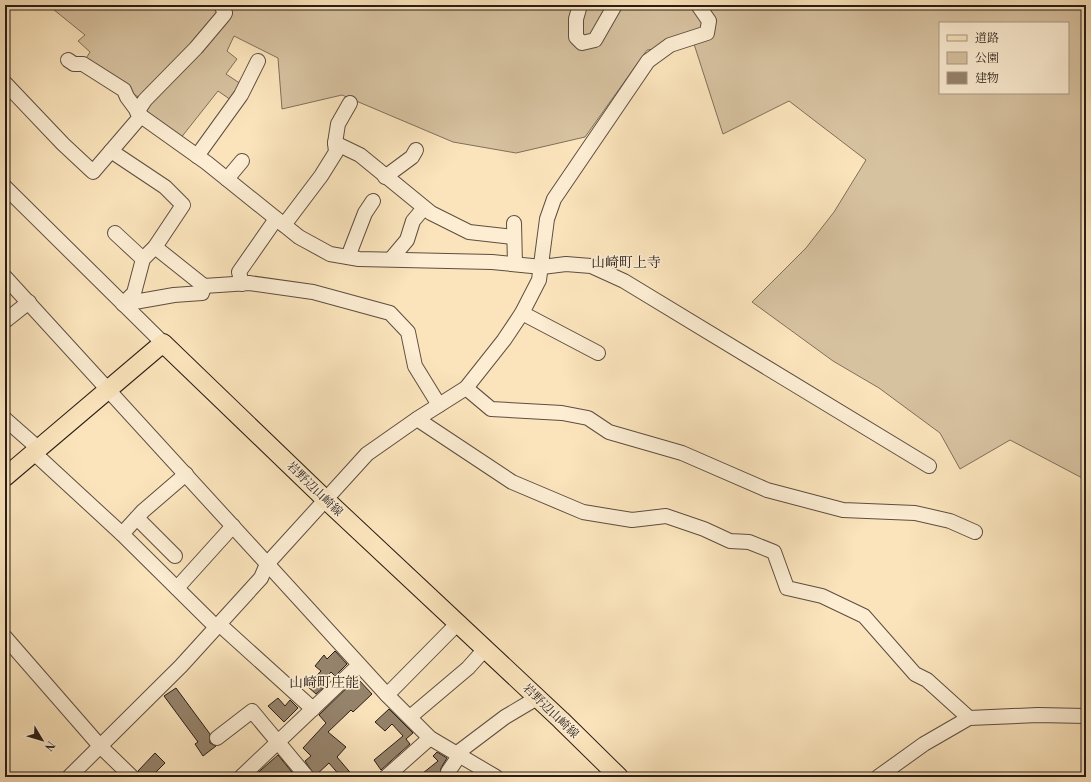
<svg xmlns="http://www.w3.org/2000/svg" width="1091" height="782" font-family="'Libre Bodoni','Noto Serif JP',serif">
  <rect width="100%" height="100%" fill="#fbe4bc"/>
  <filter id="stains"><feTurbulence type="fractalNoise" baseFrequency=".005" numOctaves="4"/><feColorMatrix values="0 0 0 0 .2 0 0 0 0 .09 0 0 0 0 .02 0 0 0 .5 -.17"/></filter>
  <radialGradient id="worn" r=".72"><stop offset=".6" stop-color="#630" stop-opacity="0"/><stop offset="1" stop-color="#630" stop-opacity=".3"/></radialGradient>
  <path fill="#d7c2a0" stroke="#806f5c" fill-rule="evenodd" d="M48,5H168L171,7L174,5H212L215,7L216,5H1086V480L1010,440L960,469L940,433L879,388L833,361L752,302L806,248L834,212L866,160L789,101L723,134L694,44L647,50L585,137L516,153L453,142L342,95L282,109L278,58L234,36L227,51L237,59L226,74L241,84L231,100L218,91L180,139L136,106L141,99L85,60L90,52L78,41L85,35ZM940,23H1068V93H940Z"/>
  <g fill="#96846d" stroke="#281c17">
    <path d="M335,651L347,664L335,676L331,672L320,684L324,687L316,694L307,686L321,671L315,666L324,655L327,659Z"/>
    <path d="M357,678L372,694L353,712L351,710L328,732L346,747L337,757L354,777H341L329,763L315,776L305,761L311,756L303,748L326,723L319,715Z"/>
    <path d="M176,688L210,734V743L216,746L203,756L195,744L198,742L164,696Z"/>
    <path d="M278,698L285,706L290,700L298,708L284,722L268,706Z"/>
    <path d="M389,709L413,733L406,739L410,744L381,770L374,760L403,736L392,724L385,731L375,722Z"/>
    <path d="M437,752L447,758L441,768L440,774L437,777H418L438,761L433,756Z"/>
    <path d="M155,753L165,763L151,777H140L138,771Z"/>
    <path d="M278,755L296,777H284L280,772L275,777H253Z"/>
  </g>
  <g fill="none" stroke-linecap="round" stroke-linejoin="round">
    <g stroke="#5d4e40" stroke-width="16">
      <g id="minor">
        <path d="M580,5L576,19V37L582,43L595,40L615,5"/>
        <path d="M68,60L74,64H83L124,90L127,97L141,116"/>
        <path d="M5,83L63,144L93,172L141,116L207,163L299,237L330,254L359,259L492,262L542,267L566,264L591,266L624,281L929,466"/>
        <path d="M137,112L145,100L196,48L223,16L225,13L221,5"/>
        <path d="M335,143L360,155L431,213L469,232L513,237"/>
        <path d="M111,151L165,187L183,205L155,247L143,259L134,293L123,304L174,295L202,293L204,286"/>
        <path d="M197,156L241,95L258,61"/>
        <path d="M385,177L412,157L416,150"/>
        <path d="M227,179L242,161"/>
        <path d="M5,187L163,343"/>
        <path d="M514,223L515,264"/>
        <path d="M284,225L321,176L336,152L335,143L338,124L350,103"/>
        <path d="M115,233L143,259"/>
        <path d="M155,247L204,286L249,283L313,292L390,313L408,332L415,366L439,405"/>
        <path d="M348,257L365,213L373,201"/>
        <path d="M391,259L407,240L413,221L423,209"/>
        <path d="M5,277L387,695L430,738L496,777"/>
        <path d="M242,284L239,272L276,219"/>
        <path d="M522,313L598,353"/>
        <path d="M5,321L29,302"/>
        <path d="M466,388L491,409L562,413L588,418L609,432L682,453L767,490L843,510L915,513L950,521L975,532"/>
        <path d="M5,419L38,448"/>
        <path d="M417,419L512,482L583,512L632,520L666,516L704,529L730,541L749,542L774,552L787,588L822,596L864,616L915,674L927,680L969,718"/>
        <path d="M33,452L122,534L216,627"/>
        <path d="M137,518L175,556"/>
        <path d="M122,534L143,511L186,474"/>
        <path d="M177,588L233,526"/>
        <path d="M219,624L313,709"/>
        <path d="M5,637L100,746L132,777"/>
        <path d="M387,695L458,623"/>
        <path d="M410,717L468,668L485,649"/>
        <path d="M217,738L252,711L307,777"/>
        <path d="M456,754L505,717L537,698"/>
        <path d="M69,777L181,666L261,578L267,564L367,454L417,419L466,388L504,340L522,313L539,280L547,219L554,199L648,61L670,45L707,33L709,21L698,5"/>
        <path d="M241,777L359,665"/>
        <path d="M386,777L430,738"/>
        <path d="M448,777V772L459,756"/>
        <path d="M878,777L924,744L969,718L1038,715L1086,716"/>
      </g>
    </g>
    <g stroke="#281c17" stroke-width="20">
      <path id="major" d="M5,477L163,343L325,499L561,720L619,777"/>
    </g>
    <use href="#minor" stroke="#fcedd3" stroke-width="14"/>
    <use href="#major" stroke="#fbe4bc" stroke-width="18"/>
  </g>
  <g text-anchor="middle" stroke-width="3.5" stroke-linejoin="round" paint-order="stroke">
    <g font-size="12" fill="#281c17" stroke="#fcedd3">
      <text transform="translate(315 489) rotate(44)" y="4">岩野辺山崎線</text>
      <text transform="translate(551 711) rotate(44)" y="4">岩野辺山崎線</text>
    </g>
    <g font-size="14" fill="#281c17" stroke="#fcedd3">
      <text x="626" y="267">山崎町上寺</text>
      <text x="324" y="687">山崎町庄能</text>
    </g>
  </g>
  <rect width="1091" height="782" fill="none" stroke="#fbe4bc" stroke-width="20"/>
  <rect x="6" y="6" width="1079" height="770" fill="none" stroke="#281c17" stroke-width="2"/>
  <rect x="10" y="10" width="1071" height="762" fill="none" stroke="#281c17"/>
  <rect x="939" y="22" width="130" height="72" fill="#fcedd3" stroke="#a79988"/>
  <rect x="947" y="35" width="20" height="6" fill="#fbe4bc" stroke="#a79988"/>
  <text x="975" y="42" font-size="12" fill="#281c17">道路</text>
  <rect x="947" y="52" width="20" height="12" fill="#d7c2a0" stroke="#a79988"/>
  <text x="975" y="62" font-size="12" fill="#281c17">公園</text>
  <rect x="947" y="72" width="20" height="12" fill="#96846d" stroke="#a79988"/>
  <text x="975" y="82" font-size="12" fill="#281c17">建物</text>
  <g transform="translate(42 740) rotate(128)" stroke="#fcedd3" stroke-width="3" paint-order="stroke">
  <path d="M0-3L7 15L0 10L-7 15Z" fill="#281c17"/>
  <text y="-6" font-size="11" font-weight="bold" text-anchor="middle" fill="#281c17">N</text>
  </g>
  <rect width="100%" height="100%" filter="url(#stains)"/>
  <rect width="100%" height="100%" fill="url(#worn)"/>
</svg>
